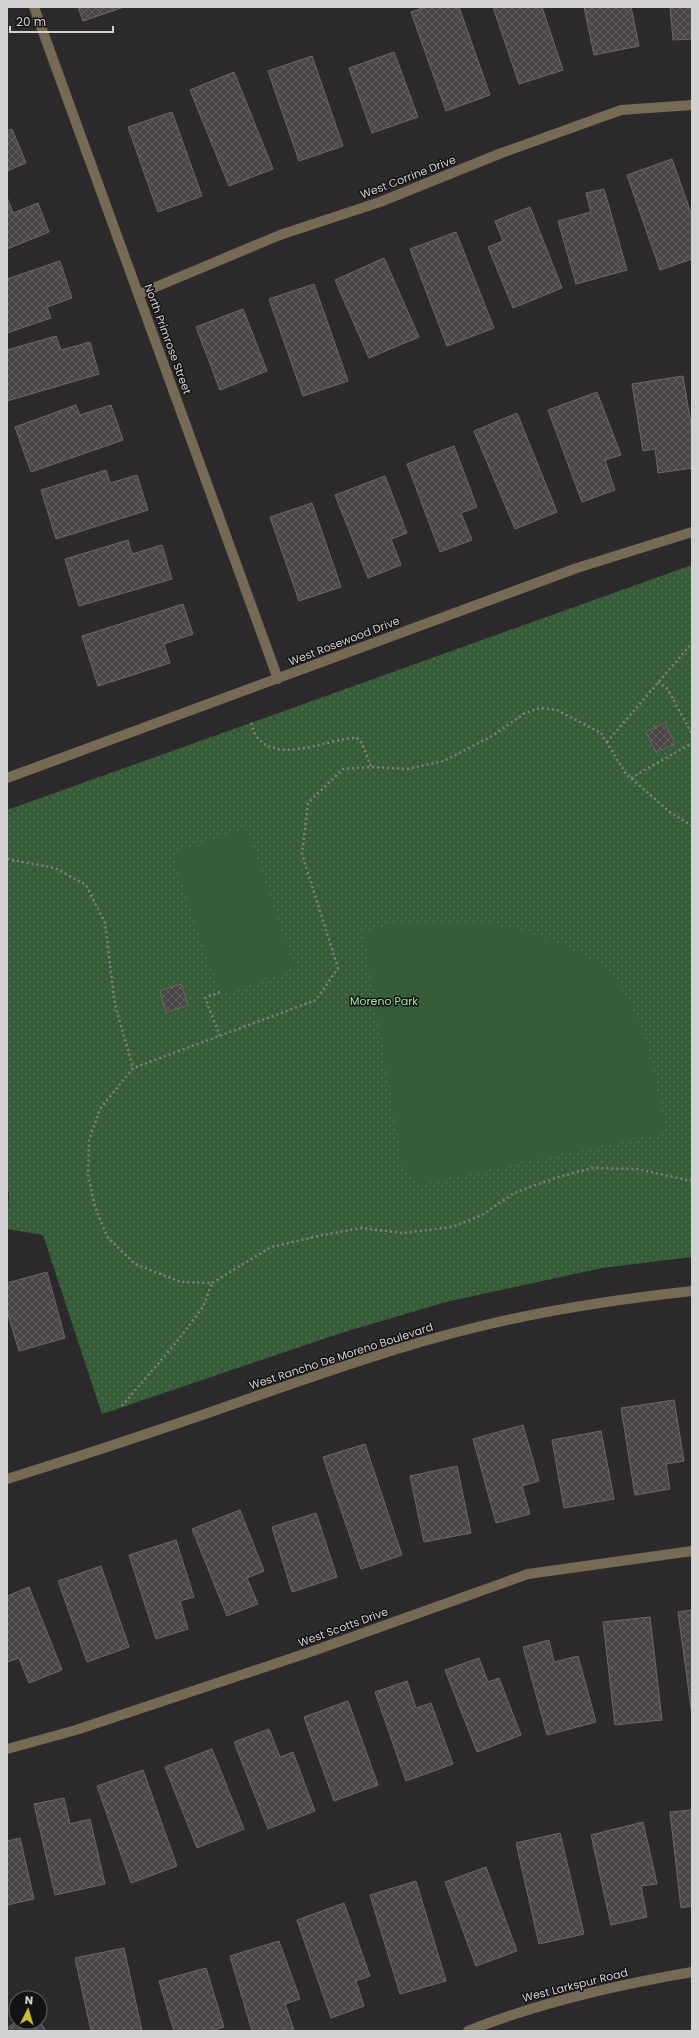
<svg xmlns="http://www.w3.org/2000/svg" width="699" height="2038" font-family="Poppins,sans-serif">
  <defs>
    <pattern id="green-dots" width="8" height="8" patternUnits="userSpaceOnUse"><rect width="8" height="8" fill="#375c38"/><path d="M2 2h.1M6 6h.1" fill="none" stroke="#537254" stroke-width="1.8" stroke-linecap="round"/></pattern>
    <pattern id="building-cross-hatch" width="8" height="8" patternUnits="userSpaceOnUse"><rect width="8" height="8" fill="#494645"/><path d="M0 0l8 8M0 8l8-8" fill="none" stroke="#62605f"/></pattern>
  </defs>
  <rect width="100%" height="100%" fill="#2c2a2c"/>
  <path fill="url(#green-dots)" d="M692,565V1257L602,1268L446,1302L341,1333L102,1414L43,1235L7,1229L9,1194L7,1187V810Z"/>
  <g fill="#375c38">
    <path d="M246,829L295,968L221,994L172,855Z"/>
    <path d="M430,923C448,924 466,923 484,924C510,926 534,933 557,943C575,950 593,958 607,972C644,1010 657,1081 665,1132L423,1183L403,1166L364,933L389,925Z"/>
  </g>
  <g fill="url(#building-cross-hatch)" stroke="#6b6867">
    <path d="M78,7H124L83,21Z"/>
    <path d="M425,7H459L490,95L446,111L411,12Z"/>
    <path d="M493,7H542L563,70L519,84Z"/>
    <path d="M584,7H631L639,46L594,55Z"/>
    <path d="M670,7H692V39L673,40Z"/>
    <path d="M394,52L418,117L372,133L349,68Z"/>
    <path d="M312,56L343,146L299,161L268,71Z"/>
    <path d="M234,72L273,169L229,186L190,90Z"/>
    <path d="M172,112L202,196L158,212L128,127Z"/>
    <path d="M12,129L26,163L7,171V131Z"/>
    <path d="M672,159L692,216V259L660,270L627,175Z"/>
    <path d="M604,189L627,270L576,284L558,221L591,212L586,193Z"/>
    <path d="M7,197L13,213L38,203L49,232L7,249Z"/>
    <path d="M530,207L562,288L513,308L488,247L503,241L495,221Z"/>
    <path d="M456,232L494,328L447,346L410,249Z"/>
    <path d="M384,258L419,337L369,358L335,280Z"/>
    <path d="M60,261L72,298L47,307L51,318L7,333V279Z"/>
    <path d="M314,284L348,381L303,396L269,299Z"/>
    <path d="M243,309L267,371L220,390L196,327Z"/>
    <path d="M56,336L61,350L90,342L99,374L7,401V350Z"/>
    <path d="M683,376L692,431V468L658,473L655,449L643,451L632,384Z"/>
    <path d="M597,392L621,455L605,460L615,490L582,502L548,410Z"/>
    <path d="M76,405L80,415L111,405L123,440L31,472L15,427Z"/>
    <path d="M517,413L557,512L515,529L474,431Z"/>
    <path d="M454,446L477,507L461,513L472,540L440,552L407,464Z"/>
    <path d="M106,470L110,483L137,475L148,510L56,539L41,490Z"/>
    <path d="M385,476L407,533L391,539L401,565L368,578L335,495Z"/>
    <path d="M312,503L341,587L299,601L270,517Z"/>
    <path d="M128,540L132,554L162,545L172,579L79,606L65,559Z"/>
    <path d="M183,604L193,634L164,644L170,663L98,686L82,636Z"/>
    <path d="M665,723L675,744L656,752L646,732Z"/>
    <path d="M181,984L188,1005L166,1012L160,991Z"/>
    <path d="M47,1272L65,1338L19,1351L7,1311V1283Z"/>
    <path d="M674,1400L684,1461L666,1464L670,1489L635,1495L621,1408Z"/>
    <path d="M523,1425L539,1481L522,1486L530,1514L496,1523L473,1439Z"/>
    <path d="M601,1431L614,1499L564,1508L552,1440Z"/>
    <path d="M365,1444L402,1555L361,1569L323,1457Z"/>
    <path d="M457,1466L471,1533L424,1542L410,1476Z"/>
    <path d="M240,1510L264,1571L247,1578L258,1604L227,1616L192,1529Z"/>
    <path d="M316,1513L337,1577L292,1592L272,1527Z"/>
    <path d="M176,1540L194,1597L180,1601L188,1629L156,1639L129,1555Z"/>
    <path d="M101,1566L129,1647L87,1662L58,1581Z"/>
    <path d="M29,1587L62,1670L29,1683L19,1658L8,1662L7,1659V1596Z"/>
    <path d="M692,1610V1715L678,1612Z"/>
    <path d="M650,1617L662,1720L615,1725L603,1622Z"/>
    <path d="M549,1640L554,1662L578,1656L596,1722L547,1735L523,1647Z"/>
    <path d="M479,1658L488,1682L499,1678L521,1735L477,1752L445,1670Z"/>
    <path d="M407,1681L416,1708L431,1703L453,1764L406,1781L375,1692Z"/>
    <path d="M348,1701L378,1785L334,1801L304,1717Z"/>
    <path d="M269,1729L280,1757L293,1752L315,1811L268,1829L234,1742Z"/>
    <path d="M212,1749L244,1829L197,1848L165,1767Z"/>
    <path d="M143,1770L177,1866L131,1883L97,1786Z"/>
    <path d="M64,1798L70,1824L90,1819L105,1884L55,1895L34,1804Z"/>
    <path d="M692,1810V1906L681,1908L670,1812Z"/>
    <path d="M643,1822L657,1884L641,1886L647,1917L611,1925L591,1835Z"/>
    <path d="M560,1833L584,1934L539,1944L516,1843Z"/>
    <path d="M7,1836L8,1841L20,1838L34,1899L7,1905Z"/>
    <path d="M486,1867L517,1951L476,1966L445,1882Z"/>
    <path d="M416,1881L446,1981L400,1994L370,1895Z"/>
    <path d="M344,1903L370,1976L356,1981L364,2006L331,2018L297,1920Z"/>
    <path d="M279,1941L300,1999L285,2004L294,2030L252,2031L230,1956Z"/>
    <path d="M124,1948L142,2031H91L75,1958Z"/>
    <path d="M206,1968L224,2027L211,2031H174L159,1981Z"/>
    <path d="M16,2022H40L46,2031H7V2028Z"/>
  </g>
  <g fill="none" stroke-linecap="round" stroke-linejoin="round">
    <g stroke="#817f81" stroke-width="2.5" stroke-dasharray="2 3" stroke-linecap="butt">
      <path d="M658,682L667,688L692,734"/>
      <path d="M251,723C253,728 254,734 257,737C279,765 328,738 357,738L362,743L371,767"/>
      <path d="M607,742L692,643"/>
      <path d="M631,778L692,743"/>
      <path d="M692,826L670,812L626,774L601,733L557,710L540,708L525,713L492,736L444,761L407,769L371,767L343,769L308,803L302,854L338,968L316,1000L133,1068L100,1109L89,1140L88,1175L95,1207L108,1238L135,1264L181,1282L212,1283L271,1247L323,1235L361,1228L403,1233L452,1227L482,1215L514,1193L555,1178L592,1168L637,1169L692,1181"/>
      <path d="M7,859L55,868L86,885L105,923L115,1005L133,1068"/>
      <path d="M220,992L205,998L220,1036"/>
      <path d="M122,1406L179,1339L203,1307L212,1283"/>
    </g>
    <g stroke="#766a55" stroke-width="10">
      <path d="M34,7L278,679"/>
      <path d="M139,294L280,235L380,202L499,154L621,110L692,105"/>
      <path d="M7,778L577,568L692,532"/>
      <path d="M7,1479C87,1454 166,1428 245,1400C320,1374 396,1347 473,1328C545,1310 619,1299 692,1291"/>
      <path d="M7,1749L76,1730L313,1651L528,1574L692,1551"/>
      <path d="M468,2031C540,2002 616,1985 692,1972"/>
    </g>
  </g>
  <g text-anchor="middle" stroke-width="3" stroke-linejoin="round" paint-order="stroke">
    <g font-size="11" fill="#d3d2d3" stroke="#141314">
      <text transform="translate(408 177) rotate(-21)" y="4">West Corrine Drive</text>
      <text transform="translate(168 339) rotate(70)" y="4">North Primrose Street</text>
      <text transform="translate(344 641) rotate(-21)" y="4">West Rosewood Drive</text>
      <text transform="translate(341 1356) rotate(-18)" y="4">West Rancho De Moreno Boulevard</text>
      <text transform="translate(343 1627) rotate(-20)" y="4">West Scotts Drive</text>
      <text transform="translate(575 1985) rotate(-14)" y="4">West Larkspur Road</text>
    </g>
    <g font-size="11" fill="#a3e2a3" stroke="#141314">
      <text x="384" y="1005">Moreno Park</text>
    </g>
  </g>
  <rect width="699" height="2038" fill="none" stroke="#d3d2d3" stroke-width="16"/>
  <g transform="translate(28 2010) rotate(5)"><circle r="19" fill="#141314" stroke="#605f60"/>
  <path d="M0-3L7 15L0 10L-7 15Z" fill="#ceb837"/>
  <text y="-6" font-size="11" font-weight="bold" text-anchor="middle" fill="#d3d2d3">N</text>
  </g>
  <path d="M10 26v6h103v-6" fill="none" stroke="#d3d2d3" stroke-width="2"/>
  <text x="16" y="26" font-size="12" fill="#d3d2d3" stroke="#141314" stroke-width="3" paint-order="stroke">20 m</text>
</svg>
